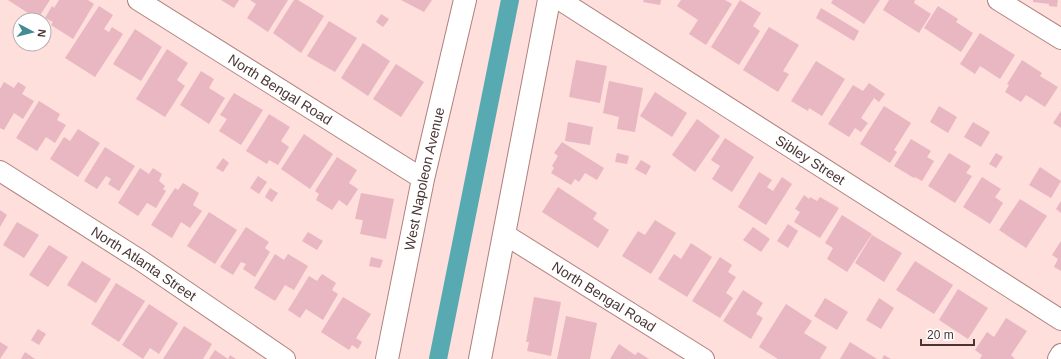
<svg xmlns="http://www.w3.org/2000/svg" width="1061" height="359" font-family="Helvetica,sans-serif">
  <rect width="100%" height="100%" fill="#fedfdc"/>
  <g fill="none" stroke-linecap="round" stroke-linejoin="round">
    <path stroke="#57aab1" stroke-width="18" d="M438,359L510,0"/>
  </g>
  <g fill="#e8b7c2">
    <path d="M8,0H50L37,20H20L24,15L29,18L31,15Z"/>
    <path d="M59,0H88L94,4L73,39L51,25L53,22L45,18L52,6L54,8Z"/>
    <path d="M221,0H239L234,8Z"/>
    <path d="M250,0H288L268,32L247,18L256,4Z"/>
    <path d="M294,0H298L324,16L301,53L273,33Z"/>
    <path d="M401,0H432L424,12Z"/>
    <path d="M644,0H661L660,5L643,2Z"/>
    <path d="M681,0H725L732,4L706,45L689,34L698,20L677,6Z"/>
    <path d="M740,0L761,13L753,26L760,31L739,65L711,47Z"/>
    <path d="M833,0H880L864,24L831,3Z"/>
    <path d="M889,0H915L914,3L931,14L919,33L883,10Z"/>
    <path d="M1033,0H1058L1057,7L1049,6V4L1033,2Z"/>
    <path d="M99,6L113,15L104,29L109,32L112,27L123,34L95,77L65,58Z"/>
    <path d="M938,6L958,19L956,22L973,33L961,52L924,28Z"/>
    <path d="M821,8L859,31L854,41L816,18Z"/>
    <path d="M381,14L389,19L383,27L376,22Z"/>
    <path d="M20,21V29L16,27Z"/>
    <path d="M329,21L357,38L335,72L307,56Z"/>
    <path d="M769,27L799,45L783,71L789,74L778,92L743,70Z"/>
    <path d="M135,29L162,47L141,81L113,64Z"/>
    <path d="M980,33L1015,55L1000,79L980,66L975,74L960,64Z"/>
    <path d="M363,43L390,61L368,96L341,78Z"/>
    <path d="M167,49L188,63L177,80L185,86L165,117L136,99Z"/>
    <path d="M576,60L607,66L600,103L569,97Z"/>
    <path d="M1022,60L1042,73L1040,76L1058,87L1045,107L1026,95L1021,102L1005,92L1009,85L1007,84Z"/>
    <path d="M816,61L845,79L822,116L809,108L808,111L791,101Z"/>
    <path d="M396,64L424,82L401,117L373,99Z"/>
    <path d="M201,71L214,79L209,88L225,98L209,124L180,105Z"/>
    <path d="M609,81L643,88L635,132L617,129L619,117L603,113Z"/>
    <path d="M4,82L14,88L18,82L26,87L22,94L34,101L23,119L14,113L4,130L0,128V89Z"/>
    <path d="M869,83L885,94L879,102L874,98L861,118L868,123L861,132L855,128L849,137L828,124L853,85L863,91Z"/>
    <path d="M655,92L687,113L672,137L640,116Z"/>
    <path d="M234,93L263,110L241,145L219,131L227,119L220,115Z"/>
    <path d="M39,101L60,114L57,120L66,125L55,143L46,137L37,151L16,138Z"/>
    <path d="M884,106L911,123L894,150L897,152L890,163L860,144Z"/>
    <path d="M939,106L957,117L948,133L930,122Z"/>
    <path d="M1061,111V128L1053,123Z"/>
    <path d="M269,114L290,127L281,141L289,147L278,165L269,160L267,164L246,151Z"/>
    <path d="M697,119L720,136L695,172L672,155Z"/>
    <path d="M568,122L593,127L590,145L565,141Z"/>
    <path d="M973,122L990,132L981,147L964,137Z"/>
    <path d="M78,129L100,143L78,177L50,159L64,137L70,141Z"/>
    <path d="M304,134L333,154L310,189L281,169Z"/>
    <path d="M725,138L754,157L732,192L712,179L720,166L711,160Z"/>
    <path d="M911,139L931,151L927,157L934,161L922,181L915,177L914,178L894,166Z"/>
    <path d="M562,142L604,168L597,180L585,173L579,182L575,179L571,185L551,173L554,168L552,166L558,156L554,153Z"/>
    <path d="M105,147L135,166L119,191L108,184L111,179L106,176L97,189L84,181Z"/>
    <path d="M617,153L629,156L627,164L615,162Z"/>
    <path d="M949,153L971,166L966,173L972,176L955,203L928,186Z"/>
    <path d="M996,153L1003,157L996,168L989,164Z"/>
    <path d="M337,157L357,170L349,183L358,189L347,206L339,200L332,210L316,200L319,194L315,191Z"/>
    <path d="M223,158L229,163L223,172L216,168Z"/>
    <path d="M641,160L651,166L646,175L635,169Z"/>
    <path d="M1040,167L1061,181L1051,198L1029,185Z"/>
    <path d="M140,168L149,174L153,168L162,174L159,181L165,186L163,189L166,191L156,208L147,203L138,216L118,203Z"/>
    <path d="M759,172L772,180L767,187L773,191L782,177L792,184L766,225L738,207Z"/>
    <path d="M258,176L267,182L259,194L250,188Z"/>
    <path d="M982,177L1001,189L995,197L1003,203L990,224L963,207Z"/>
    <path d="M183,183L199,193L193,205L202,211L190,228L181,222L172,238L151,225L175,188L178,190Z"/>
    <path d="M558,187L597,213L593,219L609,230L598,248L542,212Z"/>
    <path d="M270,188L278,193L272,202L265,197Z"/>
    <path d="M361,193L394,199L386,239L360,234L363,220L355,219Z"/>
    <path d="M804,195L809,199L810,197L817,201L820,197L839,208L820,238L794,222L800,212L795,209Z"/>
    <path d="M1020,199L1047,216L1026,248L999,230Z"/>
    <path d="M1061,201V213L1056,209Z"/>
    <path d="M0,210L7,215L0,227Z"/>
    <path d="M209,212L237,230L215,264L187,246Z"/>
    <path d="M842,215L872,234L847,272L827,259L833,248L825,243Z"/>
    <path d="M655,220L676,233L651,274L622,256L638,231L645,235Z"/>
    <path d="M17,222L39,235L24,258L3,245Z"/>
    <path d="M788,224L798,231L788,248L777,241Z"/>
    <path d="M246,227L269,242L265,248L270,252L255,277L243,269L246,264L241,262L233,275L220,267Z"/>
    <path d="M753,227L770,239L761,252L743,240Z"/>
    <path d="M308,232L323,241L317,250L302,241Z"/>
    <path d="M872,235L902,253L884,282L855,263Z"/>
    <path d="M1061,241V271L1054,267L1058,259L1052,255Z"/>
    <path d="M691,243L712,257L687,297L658,279L674,254L681,259Z"/>
    <path d="M49,245L68,257L48,287L29,275Z"/>
    <path d="M275,254L284,260L288,254L308,266L294,290L285,285L275,301L254,288Z"/>
    <path d="M371,257L383,260L380,268L369,266Z"/>
    <path d="M720,257L732,265L728,272L736,277L726,293L733,298L720,318L692,301Z"/>
    <path d="M82,261L111,279L96,303L67,285Z"/>
    <path d="M915,261L953,285L934,314L896,290Z"/>
    <path d="M322,274L336,283L332,290L338,294L323,320L306,309L300,318L288,310L309,276L317,281Z"/>
    <path d="M116,283L145,301L119,342L91,324Z"/>
    <path d="M958,289L988,308L968,339L939,320Z"/>
    <path d="M743,290L763,303L756,314L763,318L751,339L723,321Z"/>
    <path d="M343,297L371,314L356,338L362,342L358,349L352,345L349,350L321,332Z"/>
    <path d="M534,297L561,302L551,356L527,351L529,342H526Z"/>
    <path d="M825,298L848,312L837,330L814,316Z"/>
    <path d="M879,298L894,308L881,329L866,320Z"/>
    <path d="M149,304L178,323L159,354L150,348L143,359L122,345Z"/>
    <path d="M786,304L812,321L804,333L827,347L820,359H778L759,347Z"/>
    <path d="M566,316L597,323L590,359H557Z"/>
    <path d="M1006,318L1027,331L1011,355L1015,359H980L982,355L975,350L987,332L994,337Z"/>
    <path d="M184,326L212,344L203,359H163Z"/>
    <path d="M38,329L46,334L39,345L31,340Z"/>
    <path d="M0,342L8,347L0,359Z"/>
    <path d="M850,342L877,359H840Z"/>
    <path d="M619,344L635,355L638,352L649,359H610Z"/>
    <path d="M215,350L228,359L230,355L236,359H209Z"/>
    <path d="M25,352L35,359H21Z"/>
    <path d="M884,355L891,359H882Z"/>
  </g>
  <g fill="none" stroke-linecap="round" stroke-linejoin="round">
    <g stroke="#ae807d" stroke-width="22">
      <g id="street">
        <path id="s1" d="M138,0L423,179"/>
        <path id="s2" d="M560,0L1061,320"/>
        <path d="M998,0L1061,39"/>
        <path id="s3" d="M0,171L140,260L285,359"/>
        <path id="s4" d="M504,234L704,359"/>
        <path d="M1058,359L1061,354"/>
      </g>
    </g>
    <g stroke="#ae807d" stroke-width="24">
      <g id="secondary">
        <path id="s5" d="M387,359L423,179L465,0"/>
        <path d="M480,359L549,0"/>
      </g>
    </g>
    <use href="#street" stroke="#fff" stroke-width="20"/>
    <use href="#secondary" stroke="#fff" stroke-width="22"/>
  </g>
  <g text-anchor="middle" stroke-width="3.5" stroke-linejoin="round" paint-order="stroke">
    <g font-size="14" fill="#493534" stroke="#fff">
      <text dy="5" stroke="none"><textPath href="#s1" startOffset="168">North Bengal Road</textPath></text>
      <text dy="5" stroke="none"><textPath href="#s2" startOffset="297">Sibley Street</textPath></text>
      <text dy="5" stroke="none"><textPath href="#s5" startOffset="184">West Napoleon Avenue</textPath></text>
      <text dy="5" stroke="none"><textPath href="#s3" startOffset="171">North Atlanta Street</textPath></text>
      <text dy="5" stroke="none"><textPath href="#s4" startOffset="118">North Bengal Road</textPath></text>
    </g>
  </g>
  <g transform="translate(32 32) rotate(97)"><circle r="19" fill="#ffffff" stroke="#b6aeae"/>
  <path d="M0-3L7 15L0 10L-7 15Z" fill="#438a91"/>
  <text y="-6" font-size="11" font-weight="bold" text-anchor="middle" fill="#493534">N</text>
  </g>
  <path d="M921 339v6h53v-6" fill="none" stroke="#493534" stroke-width="2"/>
  <text x="927" y="339" font-size="12" fill="#493534" stroke="#ffffff" stroke-width="3" paint-order="stroke">20 m</text>
</svg>
